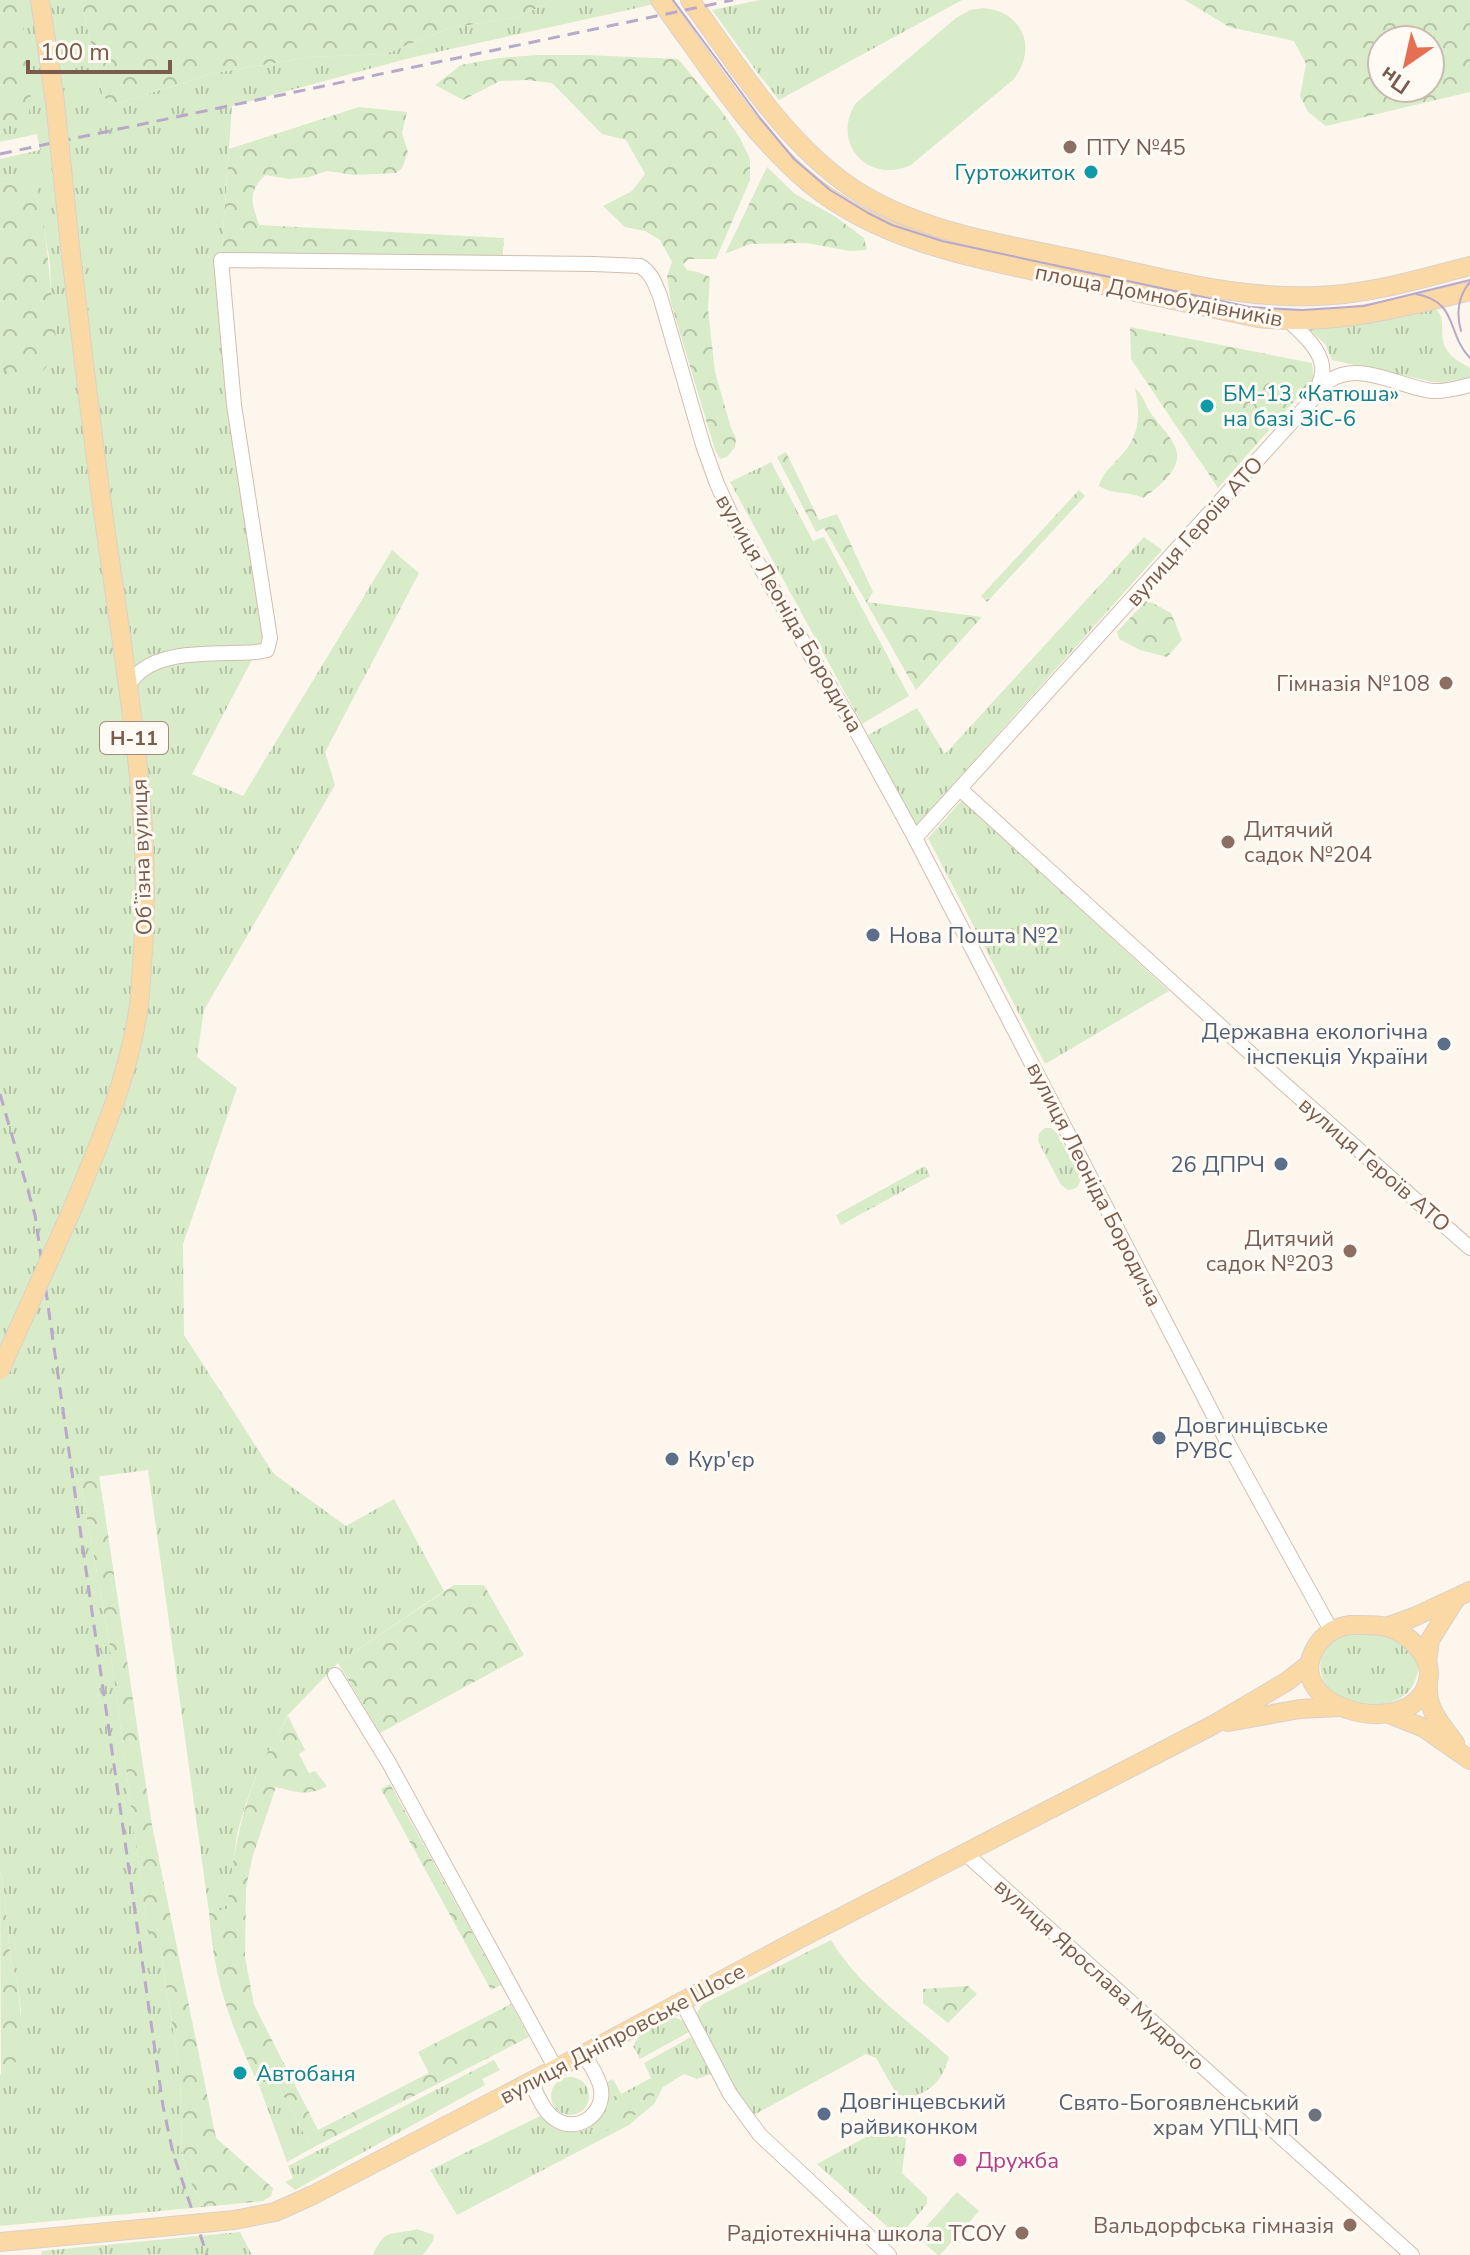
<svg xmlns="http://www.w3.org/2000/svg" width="1470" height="2255" font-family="'Nunito Sans',sans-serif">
  <defs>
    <pattern id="grass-tufts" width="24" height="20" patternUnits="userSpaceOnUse" patternTransform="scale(2)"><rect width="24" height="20" fill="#d8ecc9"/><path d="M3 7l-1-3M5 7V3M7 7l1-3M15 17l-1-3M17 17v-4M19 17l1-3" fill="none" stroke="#b4c2a5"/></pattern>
    <pattern id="forest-crowns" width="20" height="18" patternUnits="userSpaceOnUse" patternTransform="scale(2)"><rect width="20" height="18" fill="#d8ecc9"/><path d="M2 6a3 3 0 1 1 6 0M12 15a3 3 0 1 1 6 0" fill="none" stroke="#b4c2a5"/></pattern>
  </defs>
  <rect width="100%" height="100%" fill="#fdf6ec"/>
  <g fill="url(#grass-tufts)">
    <path d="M0,0H81L103,96L112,105L215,73L310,57L385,54L450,28L517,17L555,0H673L410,58L232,106L221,260L270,638L255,654L192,774L243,796L392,550L419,573L325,752L335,785L204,1010L197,1057L237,1088L183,1244L184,1335L274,1474L346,1526L394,1499L444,1591L338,1663L288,1715L255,1778L245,1806L237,1834L227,1910L209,1912L148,1470L80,1479L109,1640L147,1927L160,1947L180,2074L182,2153L188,2177L203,2207L0,2226V2075L13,2065L21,2012L17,1977L11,1965L4,1891L0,1871V362L12,377L51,292L50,264L35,176L0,179V159L40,150L37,134L0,142Z"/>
    <path d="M760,0H962L779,100L757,72L712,10Z"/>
    <path d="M1432,307C1449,316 1438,332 1445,347C1451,358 1460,362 1470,368V377L1467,378L1445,382H1433L1332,360L1325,344L1306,326Z"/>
    <path d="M771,462L813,541L824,537L909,696L862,724L730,482Z"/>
    <path d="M1144,537L1162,550L916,826L868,735L917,708L945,754Z"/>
    <path d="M962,800L1169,991L1045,1064L928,838Z"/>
    <path d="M1045,1128H1051L1057,1133L1080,1176C1081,1185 1076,1190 1068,1190L1061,1185L1038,1141L1039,1133Z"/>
    <path d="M925,1166L930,1176L841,1225L836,1215Z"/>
    <path d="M1379,1631L1411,1646C1413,1652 1417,1658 1418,1663C1419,1670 1417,1675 1415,1681C1399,1723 1307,1707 1322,1655C1330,1629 1357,1632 1379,1631Z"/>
    <path d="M831,1940C860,1988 908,2020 949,2057C940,2087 928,2091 901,2102L876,2058L866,2054L752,2116L735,2091L699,2021L697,2012L703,2004Z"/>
    <path d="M674,2017L683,2021L689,2032L640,2059L633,2046L638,2037Z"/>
    <path d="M691,2037L711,2074L697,2079L684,2074L663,2087L654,2104L629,2125L457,2215L430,2170L540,2116C553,2129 584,2142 595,2120C600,2110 602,2095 605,2083L613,2079L621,2094L651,2078L644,2063Z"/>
    <path d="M494,2060L500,2070L482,2079L485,2085L295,2190L285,2182L293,2178L288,2166Z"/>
    <circle cx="570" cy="2096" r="19"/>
    <path d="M276,2082L312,2148L287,2162L260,2088Z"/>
    <path d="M888,2125L906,2139L902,2173L927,2197V2204L899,2237L817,2164Z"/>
    <path d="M240,2232L252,2255H41L42,2251Z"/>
  </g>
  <g fill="url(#forest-crowns)" fill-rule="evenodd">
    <path d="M0,0H20L31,88L29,113L4,129L0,117Z"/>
    <path d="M81,0H555L517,17L450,28L385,54L310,57L215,73L112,105L103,96Z"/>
    <path d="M1185,0H1470V92L1326,126L1308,112L1300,96L1306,64L1294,41L1229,27ZM1382,40H1430V88H1382Z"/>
    <path d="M538,55H586L678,59L720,109L740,138L750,159V180L716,259H689L683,264L687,270L698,272L710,277L708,309L715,372L731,428L736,438L735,447L727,457L720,459L715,450L671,303L667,276L672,262L660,240L645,231L625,227L603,206L632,191L645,174L626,140L602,134L552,83L526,80L500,81L463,100L435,85L461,65L499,58Z"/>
    <path d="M359,107L407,112L402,133L408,152L402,168L396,173L354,175L327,171L309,177L289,179L265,175C247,193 252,203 259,225L504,238L502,264L221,260L229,149Z"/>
    <path d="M767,167L795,194L836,217L864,238L867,250L850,251L806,243L750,244L725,254Z"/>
    <path d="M35,175C43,214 48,253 51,292C52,310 58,329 54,347C51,361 44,376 29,380C15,383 7,373 0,362V179Z"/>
    <path d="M1130,327L1312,363L1314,379L1218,488L1131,359Z"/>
    <path d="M1135,388C1144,395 1145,406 1152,415C1160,426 1175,440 1177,453C1180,471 1156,489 1143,498C1129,491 1112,495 1099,486C1102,474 1109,469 1117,460C1140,437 1141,418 1135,388Z"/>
    <path d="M786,452L819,520L837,514L873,592L867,602L982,617L916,690L824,528L816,532L777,457Z"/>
    <path d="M1079,490L1085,496L987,602L981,596Z"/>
    <path d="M1147,600L1171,613L1182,640L1167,657L1140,650L1119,639L1117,632Z"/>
    <path d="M99,1475L152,1825L216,2138L273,2188L271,2196L263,2201L203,2207L188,2177L182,2153L180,2074L160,1947L147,1928L109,1640L80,1479Z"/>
    <path d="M454,1585H484L524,1655L380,1733L338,1663Z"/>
    <path d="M288,1716L305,1750L299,1754L309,1773L315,1771L327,1786C308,1797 295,1792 276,1787L253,1855L246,1888L245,1957L254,2005L318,2130L429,2073L418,2052L511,2004L529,2037L312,2148L276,2082L260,2088C231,2026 214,1982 209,1912L227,1909C232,1866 238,1823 254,1782C262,1759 277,1737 288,1716Z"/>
    <path d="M390,1784L501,1985L491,1990L381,1789Z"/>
    <path d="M0,1872L4,1891L11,1965L17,1977L23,2041L22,2054L13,2065L1,2075Z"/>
    <path d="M968,1986L977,1994L948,2023L923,2003V1989Z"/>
    <path d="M651,2081L656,2083L653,2101L623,2124L594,2135L591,2131L600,2122L614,2096H622Z"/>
    <path d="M417,2229L434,2235L433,2241L423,2255H373C385,2227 392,2236 417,2229Z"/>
  </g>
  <g fill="#d8ecc9">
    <path d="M983,8C1022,11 1038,47 1014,79L911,165C868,185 830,142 856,103L956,18L970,10Z"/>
    <path d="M957,2192L979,2211L940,2255H938L917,2237Z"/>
  </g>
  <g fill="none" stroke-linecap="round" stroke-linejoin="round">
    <g stroke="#d1beb0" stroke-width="16">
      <g id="minor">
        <path d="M1290,322C1302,333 1320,349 1322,366C1324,375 1319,385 1315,393"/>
        <path d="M128,685C132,680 136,675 141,671C163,653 201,654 228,653C242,652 253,654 267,650L270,638L234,405L221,260L594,264L640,266C652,273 655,284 660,296L703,445L717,484L734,521L810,654L851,721L915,838L1230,1447L1331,1630"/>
        <path d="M960,789L1282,1082L1470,1248"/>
        <path d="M915,838L1329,381C1360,360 1399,387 1432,391C1445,392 1458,388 1470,385"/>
        <path d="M335,1675L389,1763L556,2069"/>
        <path d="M966,1854L1412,2255"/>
        <path d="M682,2002L730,2094L760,2135L889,2255"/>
        <path d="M531,2082C537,2094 543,2111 555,2119C576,2134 605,2115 601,2089C599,2077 590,2065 584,2054"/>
      </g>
    </g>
    <g stroke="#dad1cd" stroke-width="20">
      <g id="major">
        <path d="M40,0L55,102"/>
        <path d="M660,0C706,63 749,133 809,183C883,244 983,260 1074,279C1135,292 1196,305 1258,318C1334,326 1396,309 1470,291"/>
        <path d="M690,0C738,66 784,142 852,188C924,235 1012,245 1094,263C1167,279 1240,299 1315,296C1368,295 1419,279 1470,266"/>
        <path d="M71,1212C99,1144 126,1085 138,1012C141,992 141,972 143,952C152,823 129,694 111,567C95,463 84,359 71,255"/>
        <path d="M1350,1625C1362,1625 1376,1624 1387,1627C1408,1633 1434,1657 1428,1681C1412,1744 1278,1708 1316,1647C1324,1634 1335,1627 1350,1625Z"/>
        <path d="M1386,1627L1414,1617L1470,1591"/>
        <path d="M1427,1662L1430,1640L1455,1600"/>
        <path d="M1428,1681C1426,1710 1439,1721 1455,1743"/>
        <path d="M1389,1714L1424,1728L1470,1760"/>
        <path d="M1228,1722L1300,1709L1340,1707"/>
        <path d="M234,2220L275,2212L313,2195L584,2054L799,1939L1213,1725L1286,1682L1309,1664"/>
        <path d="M0,2242L140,2229"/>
      </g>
    </g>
    <use href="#minor" stroke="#fff" stroke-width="14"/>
    <use href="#major" stroke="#fbd9a5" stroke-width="18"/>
    <g stroke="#b9a8c9" stroke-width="2">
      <path d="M673,0L760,118L794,159L830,190L868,213L892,225L942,241L1249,307L1302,310L1364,306L1470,280"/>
      <path d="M1416,294C1459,302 1446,333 1470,358"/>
      <path d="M1461,331C1456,313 1458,296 1470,282"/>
    </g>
    <g stroke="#b9a8c9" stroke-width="3" stroke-dasharray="12 8" stroke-linecap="butt">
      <path d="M0,154L733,0"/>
      <path d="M0,1094L35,1215L163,2106L173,2153L207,2255"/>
    </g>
    <g stroke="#dad1cd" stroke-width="20" stroke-linecap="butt">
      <g id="major-bridge">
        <path d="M55,102L71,255"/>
        <path d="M0,1370L71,1212"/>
        <path d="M140,2229L234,2220"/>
      </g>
    </g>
    <use href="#major-bridge" stroke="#fbd9a5" stroke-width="18"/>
  </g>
  <g fill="#8d6e63" stroke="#fffaf3" stroke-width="3">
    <circle cx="1070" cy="147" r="8"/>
    <circle cx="1446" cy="683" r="8"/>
    <circle cx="1228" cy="842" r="8"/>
    <circle cx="1350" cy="1251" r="8"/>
    <circle cx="1350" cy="2225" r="8"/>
    <circle cx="1022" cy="2233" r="8"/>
  </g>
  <g fill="#0f9aa8" stroke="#fffaf3" stroke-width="3">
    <circle cx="1091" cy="172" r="8"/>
    <circle cx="1207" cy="406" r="8"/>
    <circle cx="240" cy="2073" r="8"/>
  </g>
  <g fill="#5c6f8a" stroke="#fffaf3" stroke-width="3">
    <circle cx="873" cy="935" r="8"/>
    <circle cx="1444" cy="1044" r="8"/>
    <circle cx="1281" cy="1164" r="8"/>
    <circle cx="1159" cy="1438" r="8"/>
    <circle cx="672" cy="1459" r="8"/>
    <circle cx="824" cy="2114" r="8"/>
  </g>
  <circle fill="#6b7280" stroke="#fffaf3" stroke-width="3" cx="1315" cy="2115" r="8"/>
  <circle fill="#d1479c" stroke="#fffaf3" stroke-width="3" cx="960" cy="2160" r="8"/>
  <g text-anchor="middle" stroke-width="6" stroke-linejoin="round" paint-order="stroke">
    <rect fill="#fffaf3" stroke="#a28b7f" stroke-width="2" x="100" y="722" width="68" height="32" rx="6"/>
    <g font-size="20" font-weight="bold" fill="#7a5c4d">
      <text x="134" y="745">Н-11</text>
    </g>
    <g font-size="22" fill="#785e54" stroke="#fffaf3" text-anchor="end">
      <text x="1086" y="155" text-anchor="start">ПТУ №45</text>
      <text x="1430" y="691">Гімназія №108</text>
      <text x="1244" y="837" text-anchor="start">Дитячий<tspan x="1244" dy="25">садок №204</tspan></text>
      <text x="1334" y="1246">Дитячий<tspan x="1334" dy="25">садок №203</tspan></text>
      <text x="1334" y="2233">Вальдорфська гімназія</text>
      <text x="1006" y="2241">Радіотехнічна школа ТСОУ</text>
    </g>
    <g font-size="22" fill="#0d838f" stroke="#fffaf3" text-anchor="start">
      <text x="1075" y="180" text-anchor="end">Гуртожиток</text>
      <text x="1223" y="401">БМ-13 «Катюша»<tspan x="1223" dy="25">на базі ЗіС-6</tspan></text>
      <text x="256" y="2081">Автобаня</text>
    </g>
    <g font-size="22" fill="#7a5c4d" stroke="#fffaf3">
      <text transform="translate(1159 295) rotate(11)" y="8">площа Домнобудівників</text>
      <text transform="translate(1194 531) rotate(-48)" y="8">вулиця Героїв АТО</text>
      <text transform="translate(790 613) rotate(60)" y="8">вулиця Леоніда Бородича</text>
      <text transform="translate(141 857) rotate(-92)" y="8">Обʼїзна вулиця</text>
      <text transform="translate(1375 1164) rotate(41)" y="8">вулиця Героїв АТО</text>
      <text transform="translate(1095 1184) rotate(63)" y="8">вулиця Леоніда Бородича</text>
      <text transform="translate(1100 1974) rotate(42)" y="8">вулиця Ярослава Мудрого</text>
      <text transform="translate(622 2033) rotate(-28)" y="8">вулиця Дніпровське Шосе</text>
    </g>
    <g font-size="22" fill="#4e5e75" stroke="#fffaf3" text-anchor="start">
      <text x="889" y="943">Нова Пошта №2</text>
      <text x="1428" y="1039" text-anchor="end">Державна екологічна<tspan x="1428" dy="25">інспекція України</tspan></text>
      <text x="1265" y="1172" text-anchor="end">26 ДПРЧ</text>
      <text x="1175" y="1433">Довгинцівське<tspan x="1175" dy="25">РУВС</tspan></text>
      <text x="688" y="1467">Кур'єр</text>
      <text x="840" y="2109">Довгінцевський<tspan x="840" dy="25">райвиконком</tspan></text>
    </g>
    <g font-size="22" fill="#5b616d" stroke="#fffaf3" text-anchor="end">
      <text x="1299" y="2110">Свято-Богоявленський<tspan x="1299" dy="25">храм УПЦ МП</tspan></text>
    </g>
    <g font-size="22" fill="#b23c85" stroke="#fffaf3" text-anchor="start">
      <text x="976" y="2168">Дружба</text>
    </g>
  </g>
  <g transform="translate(1406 64) rotate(214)"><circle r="38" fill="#fffaf3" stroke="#cabbb1" stroke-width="2"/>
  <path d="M0-6L14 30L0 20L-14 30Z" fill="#e76f51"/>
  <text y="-12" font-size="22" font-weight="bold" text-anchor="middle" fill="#7a5c4d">Пн</text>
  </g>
  <path d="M28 60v12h142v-12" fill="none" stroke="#7a5c4d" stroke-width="4"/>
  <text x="40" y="60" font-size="24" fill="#7a5c4d" stroke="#fffaf3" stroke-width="6" paint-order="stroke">100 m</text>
</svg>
